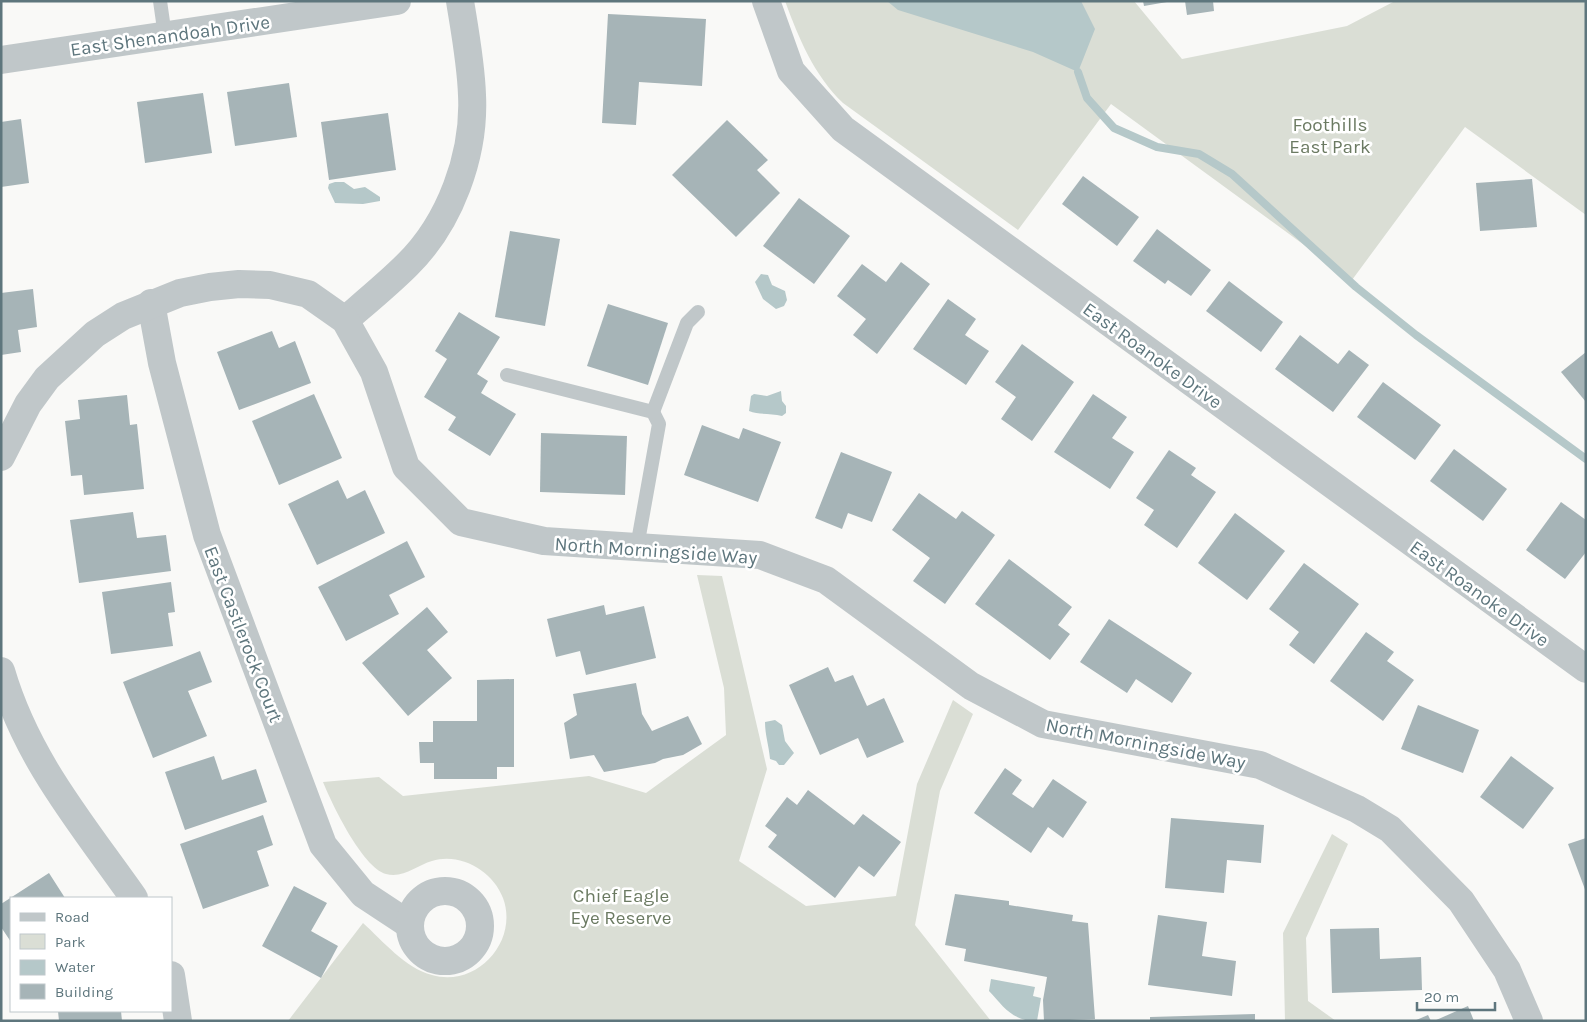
<svg xmlns="http://www.w3.org/2000/svg" width="1587" height="1022" font-family="Karla,sans-serif">
  <rect width="100%" height="100%" fill="#f9f9f7"/>
  <g fill="#daded5">
    <path d="M785,1H1134L1182,59L1347,26L1395,1H1586V215L1465,127L1352,280L1111,104L1018,230L843,103C814,75 799,39 785,1Z"/>
    <path d="M697,575L722,576L767,769L739,861L806,906L896,896L917,784L953,700L973,714L940,791L915,925L991,1021H288L363,923C383,941 405,968 432,975C477,988 519,941 503,898C493,871 460,852 432,861C417,865 403,879 386,874C362,867 332,804 323,782L379,777L403,796L589,776L646,793L726,735L724,688Z"/>
    <path d="M1332,834L1348,844L1306,938L1308,1001L1336,1021H1285L1283,933Z"/>
  </g>
  <g fill="#b5c8c9">
    <path d="M887,1H1081L1095,29L1078,72L1033,52L898,10Z"/>
    <path d="M335,182H344L354,189L365,187L380,197V201L363,204L335,203L328,188L329,184Z"/>
    <path d="M761,274L768,275L772,285L785,291L787,300L784,306L776,309L763,299L755,282Z"/>
    <path d="M781,391L782,401L786,406V413L782,416C771,413 759,415 749,411L751,396L754,394L767,396Z"/>
    <path d="M775,720L782,725L785,741L794,753L784,765H779L776,761L770,759C769,746 765,735 765,722Z"/>
    <path d="M991,979L1035,987L1033,996L1041,998L1037,1021C1012,1021 1004,1007 989,991Z"/>
  </g>
  <g fill="none" stroke-linecap="round" stroke-linejoin="round">
    <path stroke="#b5c8c9" stroke-width="8" d="M1078,72L1087,98L1114,128L1157,147L1199,154L1232,174L1356,287L1416,335L1586,459"/>
  </g>
  <g fill="#a6b4b7">
    <path d="M1143,1H1167V2L1144,6Z"/>
    <path d="M1185,1H1213L1214,11L1187,15Z"/>
    <path d="M608,14L706,19L702,86L639,82L636,125L602,123Z"/>
    <path d="M289,83L297,137L235,146L227,92Z"/>
    <path d="M203,93L212,153L145,163L137,102Z"/>
    <path d="M388,113L396,170L329,180L321,122Z"/>
    <path d="M21,119L29,183L1,187V122Z"/>
    <path d="M727,120L768,160L757,170L780,193L736,237L672,175Z"/>
    <path d="M1083,176L1139,217L1117,246L1062,204Z"/>
    <path d="M1532,179L1537,227L1480,231L1476,183Z"/>
    <path d="M799,198L850,236L814,284L763,246Z"/>
    <path d="M1157,229L1211,270L1191,296L1168,280L1165,284L1133,261Z"/>
    <path d="M510,231L560,239L545,326L495,317Z"/>
    <path d="M901,262L930,284L877,354L853,335L866,319L837,296L862,264L886,282Z"/>
    <path d="M1229,281L1283,322L1261,352L1206,311Z"/>
    <path d="M33,289L37,327L18,330L21,352L1,355V293Z"/>
    <path d="M948,299L976,319L965,335L989,351L966,385L913,349Z"/>
    <path d="M608,304L668,323L648,385L587,366Z"/>
    <path d="M459,312L500,337L477,374L488,381L481,393L516,414L490,456L448,430L456,417L424,397L447,359L435,351Z"/>
    <path d="M272,331L279,348L295,341L311,383L239,410L217,352Z"/>
    <path d="M1300,335L1338,364L1349,350L1369,365L1333,412L1275,369Z"/>
    <path d="M1022,344L1074,382L1032,441L1001,419L1016,397L995,382Z"/>
    <path d="M1586,352V402L1561,372Z"/>
    <path d="M1383,382L1441,425L1415,460L1357,417Z"/>
    <path d="M314,394L342,458L279,485L252,421Z"/>
    <path d="M1093,394L1127,417L1112,438L1134,452L1110,489L1054,452Z"/>
    <path d="M127,395L130,425L137,424L144,489L84,495L82,475L71,476L65,421L80,419L78,400Z"/>
    <path d="M702,425L739,439L743,428L781,442L758,502L684,475Z"/>
    <path d="M541,433L627,436L625,495L540,492Z"/>
    <path d="M1454,449L1507,489L1483,521L1430,481Z"/>
    <path d="M1169,450L1196,468L1191,475L1216,492L1177,548L1144,525L1154,510L1136,498Z"/>
    <path d="M841,452L892,472L872,522L848,513L842,529L815,518Z"/>
    <path d="M338,480L347,499L365,490L385,533L317,565L288,504Z"/>
    <path d="M919,493L956,519L962,511L995,535L945,604L913,581L930,558L892,530Z"/>
    <path d="M1561,502L1586,520V552L1565,579L1526,550Z"/>
    <path d="M133,512L137,538L166,535L171,571L79,583L70,520Z"/>
    <path d="M1235,513L1285,551L1247,600L1198,563Z"/>
    <path d="M407,541L425,577L389,595L399,614L346,641L318,587Z"/>
    <path d="M1009,559L1072,607L1058,625L1070,634L1050,660L975,604Z"/>
    <path d="M1304,563L1359,604L1314,664L1289,645L1299,632L1269,609Z"/>
    <path d="M171,582L175,612L168,613L173,646L111,654L102,592Z"/>
    <path d="M604,605L606,615L644,606L656,658L586,675L580,651L556,657L547,619Z"/>
    <path d="M427,607L448,632L427,650L452,678L408,716L362,663Z"/>
    <path d="M1109,619L1192,673L1172,703L1136,679L1127,693L1080,662Z"/>
    <path d="M1366,632L1394,652L1387,661L1414,680L1383,721L1330,681Z"/>
    <path d="M200,651L212,682L188,691L207,736L153,758L123,682Z"/>
    <path d="M828,667L835,682L853,675L867,706L884,698L904,742L867,758L858,738L820,755L789,685Z"/>
    <path d="M514,679V767H497V779H434V763H420L419,742H433V721H477V680Z"/>
    <path d="M636,683L642,714L652,731L688,716L702,744L683,755L663,759L655,763L604,772L594,755L570,759L564,723L577,715L573,694Z"/>
    <path d="M1418,705L1479,730L1463,773L1401,749Z"/>
    <path d="M214,756L222,780L256,769L267,802L185,830L165,772Z"/>
    <path d="M1511,756L1554,788L1523,829L1480,797Z"/>
    <path d="M1005,768L1022,780L1012,794L1033,808L1053,779L1087,802L1063,838L1048,827L1031,853L974,813Z"/>
    <path d="M808,790L854,825L863,814L901,842L874,877L859,866L835,898L768,847L777,835L765,826L787,797L797,805Z"/>
    <path d="M263,815L273,845L257,851L269,886L203,909L180,844Z"/>
    <path d="M1171,818L1264,825L1261,863L1227,860L1224,893L1165,888Z"/>
    <path d="M1586,838V892L1568,844Z"/>
    <path d="M49,873L65,898H11V942L1,927V904Z"/>
    <path d="M294,886L327,903L311,931L338,946L321,978L262,946Z"/>
    <path d="M955,894L1009,901V905L1073,915L1072,921L1088,923L1095,1019L1044,1021L1043,1000L1047,977L964,961L966,949L945,945Z"/>
    <path d="M1158,915L1207,922L1202,956L1236,961L1232,996L1148,985Z"/>
    <path d="M1379,928L1380,959L1421,957L1422,990L1332,993L1330,929Z"/>
    <path d="M1468,1006L1474,1021H1434Z"/>
    <path d="M58,1011H121L122,1021H59Z"/>
    <path d="M1255,1014V1021H1150V1017Z"/>
    <path d="M1428,1015L1431,1021H1414Z"/>
  </g>
  <g fill="none" stroke-linecap="round" stroke-linejoin="round">
    <g stroke="#c0c7c9" stroke-width="14">
      <path d="M160,1L165,36"/>
      <path d="M507,375L653,412L659,424L637,547"/>
      <path d="M653,412L687,323L698,312"/>
    </g>
    <g stroke="#c0c7c9" stroke-width="28">
      <path d="M766,1L791,71L843,129L1586,669"/>
      <path d="M1,60L397,1"/>
      <path d="M151,303L162,363L207,535L323,845L363,894L410,925"/>
      <path d="M345,320C366,302 388,284 407,265C450,223 475,155 472,95C471,64 465,32 460,1"/>
      <path d="M1,457L28,404L47,378L95,334L123,316L180,293L210,287L239,284L270,285L308,294L345,320L374,372L406,467L461,522L544,541L760,555L826,580L971,686L1043,724L1260,765L1357,809L1390,829L1461,901L1507,970L1529,1021"/>
      <path d="M1,671C27,760 82,824 134,898"/>
      <circle cx="445" cy="926" r="35"/>
      <path d="M171,975L178,1021"/>
    </g>
  </g>
  <g text-anchor="middle" stroke-width="5" stroke-linejoin="round" paint-order="stroke">
    <g font-size="19" fill="#5e767d" stroke="#fff">
      <text transform="translate(170 35) rotate(-8)" y="7">East Shenandoah Drive</text>
      <text transform="translate(1153 355) rotate(36)" y="7">East Roanoke Drive</text>
      <text transform="translate(656 550) rotate(4)" y="7">North Morningside Way</text>
      <text transform="translate(1480 593) rotate(36)" y="7">East Roanoke Drive</text>
      <text transform="translate(244 634) rotate(69)" y="7">East Castlerock Court</text>
      <text transform="translate(1146 743) rotate(11)" y="7">North Morningside Way</text>
    </g>
    <g font-size="19" fill="#6b7a62" stroke="#fff">
      <text x="1330" y="131">Foothills<tspan x="1330" dy="22">East Park</tspan></text>
      <text x="621" y="902">Chief Eagle<tspan x="621" dy="22">Eye Reserve</tspan></text>
    </g>
  </g>
  <rect width="1587" height="1022" fill="none" stroke="#5e767d" stroke-width="5"/>
  <rect x="10" y="897" width="162" height="115" fill="#ffffff" stroke="#bfc8cb"/>
  <rect x="20" y="913" width="25" height="8" fill="#c0c7c9" stroke="#bfc8cb"/>
  <text x="55" y="922" font-size="15" fill="#5e767d">Road</text>
  <rect x="20" y="934" width="25" height="15" fill="#daded5" stroke="#bfc8cb"/>
  <text x="55" y="947" font-size="15" fill="#5e767d">Park</text>
  <rect x="20" y="960" width="25" height="15" fill="#b5c8c9" stroke="#bfc8cb"/>
  <text x="55" y="972" font-size="15" fill="#5e767d">Water</text>
  <rect x="20" y="984" width="25" height="15" fill="#a6b4b7" stroke="#bfc8cb"/>
  <text x="55" y="997" font-size="15" fill="#5e767d">Building</text>
  <path d="M1417 1002v8h78v-8" fill="none" stroke="#5e767d" stroke-width="2.5"/>
  <text x="1424" y="1002" font-size="15" fill="#5e767d" stroke="#ffffff" stroke-width="4" paint-order="stroke">20 m</text>
</svg>
